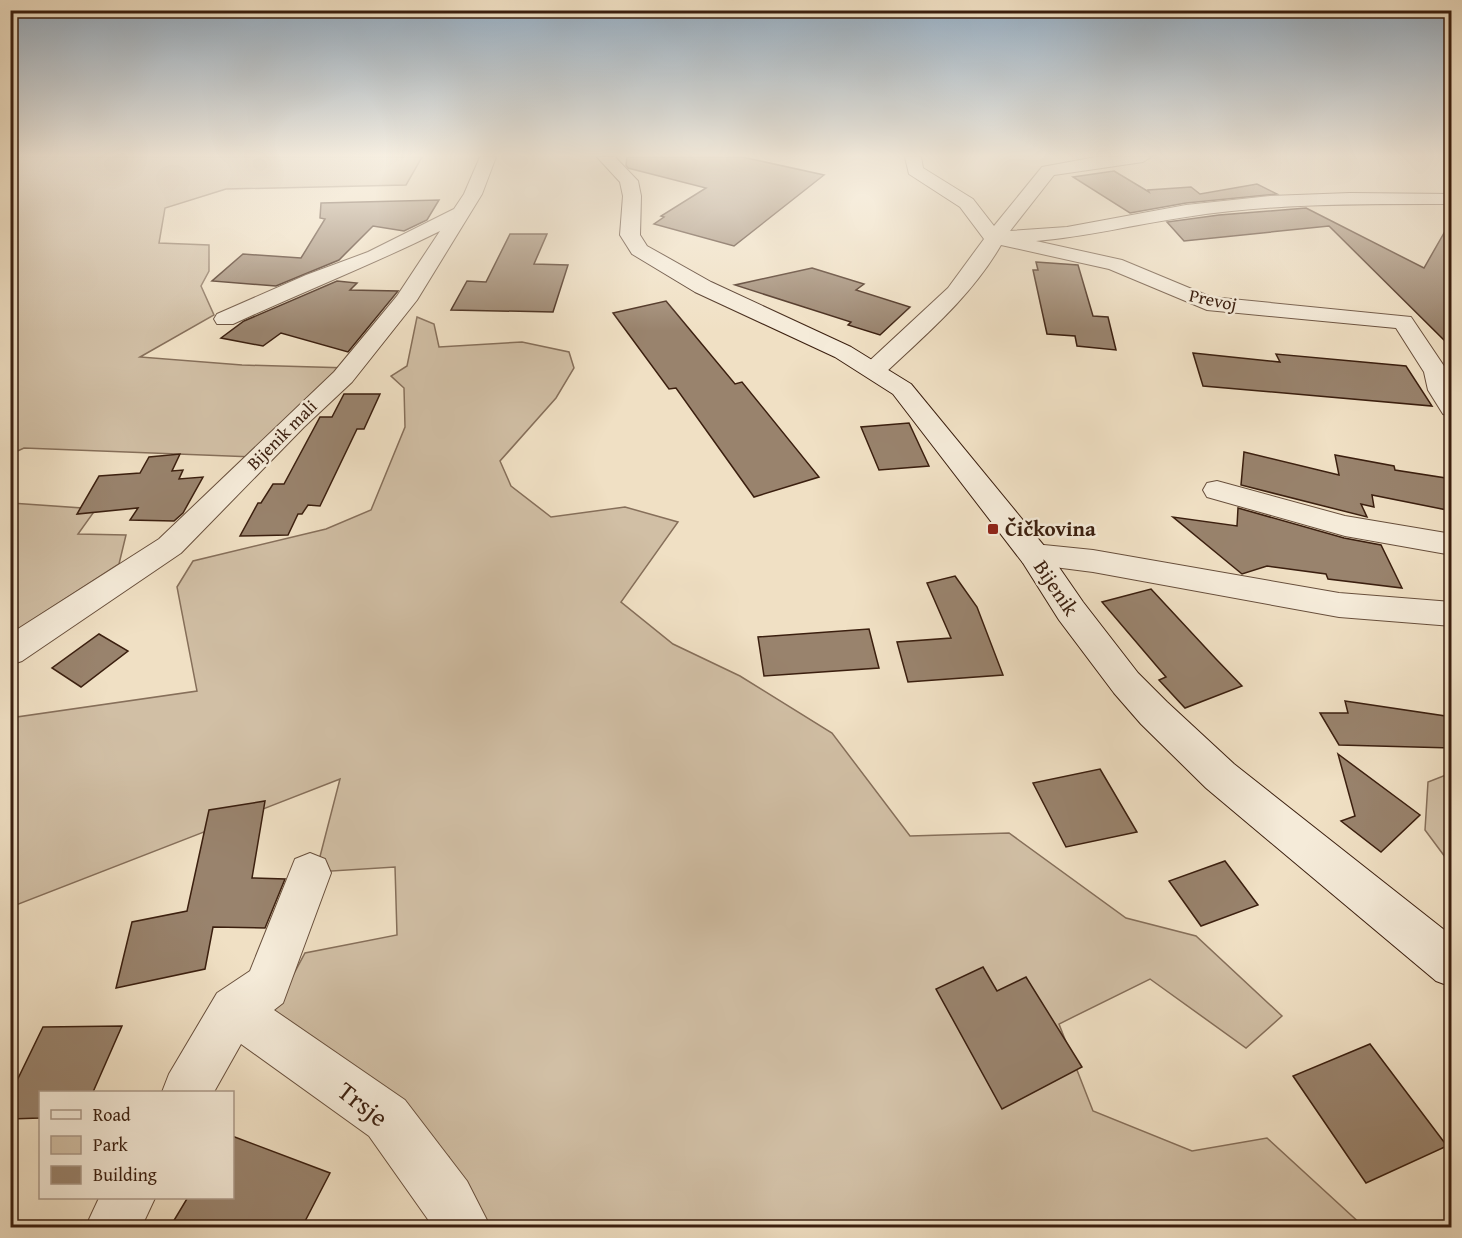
<svg xmlns="http://www.w3.org/2000/svg" width="1462" height="1238" font-family="'Gentium Book Plus',serif">
  <rect width="100%" height="100%" fill="#f0e0c4"/>
  <filter id="stains"><feTurbulence type="fractalNoise" baseFrequency=".00333" numOctaves="4"/><feColorMatrix values="0 0 0 0 .2 0 0 0 0 .09 0 0 0 0 .02 0 0 0 .5 -.17"/></filter>
  <radialGradient id="worn" r=".72"><stop offset=".6" stop-color="#630" stop-opacity="0"/><stop offset="1" stop-color="#630" stop-opacity=".3"/></radialGradient>
  <g fill="#d1bfa5" stroke="#866f5a" stroke-width="1.5">
    <path d="M11,157H422L406,185L226,189L165,208L159,243L209,245V271L201,286L214,315L140,357L242,365L349,368L254,457L24,448L11,454Z"/>
    <path d="M417,317L434,324L439,347L522,342L569,352L574,368L556,398L500,461L511,486L551,517L625,507L678,522L621,602L673,644L740,676L832,733L910,836L1009,833L1126,918L1196,936L1282,1016L1246,1048L1150,979L1059,1024L1093,1111L1192,1151L1267,1138L1364,1227H432L449,1157L268,1022L305,953L397,935L395,867L316,872L340,779L11,907L10,718L197,691L177,587L193,561L326,529L371,510L405,427L404,388L391,376L407,366Z"/>
    <path d="M11,503L96,509L78,534L126,535L119,564L11,634Z"/>
    <path d="M1451,773H1452L1451,865L1425,830L1428,782Z"/>
  </g>
  <g fill="#99836d" stroke="#3b1f0f" stroke-width="1.5">
    <path d="M627,157H742L824,175L734,246L654,224L664,217L661,216L706,188L628,168L626,165Z"/>
    <path d="M1114,171L1149,192L1148,190L1191,187L1200,194L1257,184L1277,194L1186,203L1130,213L1073,177Z"/>
    <path d="M439,200L427,220L404,231L373,226L339,260L276,286L212,281L243,254L301,258L325,219L320,218L321,203Z"/>
    <path d="M1306,208L1424,268L1452,219V348L1329,226L1184,241L1167,222L1219,215Z"/>
    <path d="M510,234H547L534,264L568,265L553,312L451,310L467,281L486,282Z"/>
    <path d="M1036,262L1078,265L1093,316L1108,317L1116,350L1077,346L1075,336L1047,334L1033,270H1038Z"/>
    <path d="M812,268L864,284L856,290L910,307L880,335L848,325L851,322L735,285Z"/>
    <path d="M337,281L357,283L350,290L398,291L348,352L281,333L263,346L221,338L244,321Z"/>
    <path d="M666,301L735,384L742,382L819,477L754,497L676,388L669,389L613,313Z"/>
    <path d="M1193,353L1280,362L1276,354L1406,366L1432,406L1203,386Z"/>
    <path d="M344,394H380L364,429H357L320,506L308,505L302,514H298L288,535L240,536L258,503H261L273,484H284L320,417H332Z"/>
    <path d="M909,423L929,466L879,470L861,427Z"/>
    <path d="M1244,452L1339,475L1335,455L1394,466L1395,470L1452,479V511L1372,495L1374,507L1361,504L1367,517L1241,485Z"/>
    <path d="M180,454L172,471L183,470L179,479L203,477L183,513L174,521L130,520L138,508L77,514L99,476L140,473L149,457Z"/>
    <path d="M1238,508L1344,538L1381,545L1402,588L1328,579L1326,574L1267,566L1242,574L1173,517L1237,526Z"/>
    <path d="M955,576L977,607L1003,675L908,682L897,642L951,638L927,583Z"/>
    <path d="M1151,589L1216,659L1242,686L1185,708L1159,680L1166,677L1102,602Z"/>
    <path d="M869,629L879,668L764,676L758,637Z"/>
    <path d="M99,634L128,651L81,687L52,668Z"/>
    <path d="M1345,701L1452,717V748L1339,745L1320,713H1348Z"/>
    <path d="M1338,754L1420,815L1381,852L1341,821L1355,816Z"/>
    <path d="M1100,769L1137,832L1066,847L1033,783Z"/>
    <path d="M265,801L252,878L285,879L265,928L213,927L205,969L116,988L132,922L187,911L209,810Z"/>
    <path d="M1225,861L1258,905L1201,926L1169,881Z"/>
    <path d="M983,967L997,991L1026,977L1082,1067L1002,1109L936,989Z"/>
    <path d="M122,1026L93,1092H40V1118L10,1119V1095L43,1027Z"/>
    <path d="M1370,1044L1447,1146L1366,1183L1293,1076Z"/>
    <path d="M232,1136L330,1173L302,1227H170L188,1197H232Z"/>
  </g>
  <g fill="none" stroke-linecap="round" stroke-linejoin="round">
    <g stroke="#684f3c" stroke-width="2">
      <g id="minor">
        <path d="M480,157H496L482,194L417,300L352,382L304,427L181,553L22,661L10,665V634L159,539L334,372L397,296L440,231C372,265 302,292 233,324H217L214,319L217,314L306,275L368,252L454,209L464,194Z"/>
        <path d="M905,157H921L923,168L973,199L994,226L1042,167L1096,157H1151L1143,162L1054,175L1010,231L1067,227L1186,205L1270,196L1350,193L1452,194V204C1363,204 1274,203 1186,217C1136,224 1087,237 1036,241L1122,260L1211,297L1411,317L1448,372L1452,386V417L1443,414L1428,390L1424,372L1396,328L1207,310L1109,269L1001,245C971,297 925,335 883,375L874,377L865,375L862,370L865,365L948,288L984,239L960,207L909,174Z"/>
        <path d="M1217,481L1345,516L1452,534V555L1345,536L1207,497L1203,490L1207,483Z"/>
        <path d="M1034,544L1093,550L1339,593L1452,602V626L1339,617L1093,572L1023,563L1019,555L1023,547Z"/>
        <path d="M310,853L325,859L331,873L283,1003L274,1010L405,1100L467,1181L491,1228H434L369,1136L241,1044L214,1092H162L169,1074L217,993L250,971L295,859Z"/>
        <path d="M99,1198H155L141,1228H85Z"/>
      </g>
    </g>
    <g stroke="#3b1f0f" stroke-width="2">
      <path id="secondary" d="M597,157H615L638,181L641,196L640,235L647,246L711,282L851,347L911,384L1045,547L1083,602L1138,673L1167,702L1234,764L1452,936V987L1436,981L1206,788L1141,724L1114,693L1059,620L1023,563L893,394L835,357L695,292L632,254L620,235L623,196L620,182Z"/>
    </g>
    <use href="#minor" fill="#f5ebd9" fill-rule="evenodd"/>
    <use href="#secondary" fill="#f5ebd9" fill-rule="evenodd"/>
  </g>
  <linearGradient id="sky" x2="0" y2="1"><stop stop-color="#92abc1"/><stop offset="0.47" stop-color="#f8f1e4"/><stop offset="1" stop-color="#f8f1e4" stop-opacity="0"/></linearGradient>
  <rect width="1462" height="331" fill="url(#sky)"/>
  <rect fill="#8f2418" stroke="#f5ebd9" stroke-width="2" x="987" y="523" width="12" height="12" rx="3"/>
  <g text-anchor="middle" stroke-width="5" stroke-linejoin="round" paint-order="stroke">
    <g font-size="18" fill="#3b1f0f" stroke="#f5ebd9">
      <text transform="translate(1213 300) rotate(12)" y="6">Prevoj</text>
      <text transform="translate(282 435) rotate(-45)" y="6">Bijenik mali</text>
    </g>
    <g font-size="21" font-weight="bold" fill="#3b1f0f" stroke="#f5ebd9" text-anchor="start">
      <text x="1005" y="536">Čičkovina</text>
    </g>
    <g font-size="21" fill="#3b1f0f" stroke="#f5ebd9">
      <text transform="translate(1056 588) rotate(56)" y="7">Bijenik</text>
    </g>
    <g font-size="26" fill="#3b1f0f" stroke="#f5ebd9">
      <text transform="translate(363 1104) rotate(38)" y="9">Trsje</text>
    </g>
  </g>
  <rect width="1462" height="1238" fill="none" stroke="#f0e0c4" stroke-width="36"/>
  <rect x="12" y="12" width="1438" height="1214" fill="none" stroke="#3b1f0f" stroke-width="3"/>
  <rect x="18" y="18" width="1426" height="1202" fill="none" stroke="#3b1f0f" stroke-width="1.5"/>
  <rect x="39" y="1091" width="195" height="108" fill="#f5ebd9" stroke="#ab9988" stroke-width="1.5"/>
  <rect x="51" y="1110" width="30" height="9" fill="#f5ebd9" stroke="#ab9988" stroke-width="1.5"/>
  <text x="93" y="1121" font-size="18" fill="#3b1f0f">Road</text>
  <rect x="51" y="1136" width="30" height="18" fill="#d1bfa5" stroke="#ab9988" stroke-width="1.5"/>
  <text x="93" y="1151" font-size="18" fill="#3b1f0f">Park</text>
  <rect x="51" y="1166" width="30" height="18" fill="#99836d" stroke="#ab9988" stroke-width="1.5"/>
  <text x="93" y="1181" font-size="18" fill="#3b1f0f">Building</text>
  <rect width="100%" height="100%" filter="url(#stains)"/>
  <rect width="100%" height="100%" fill="url(#worn)"/>
</svg>
